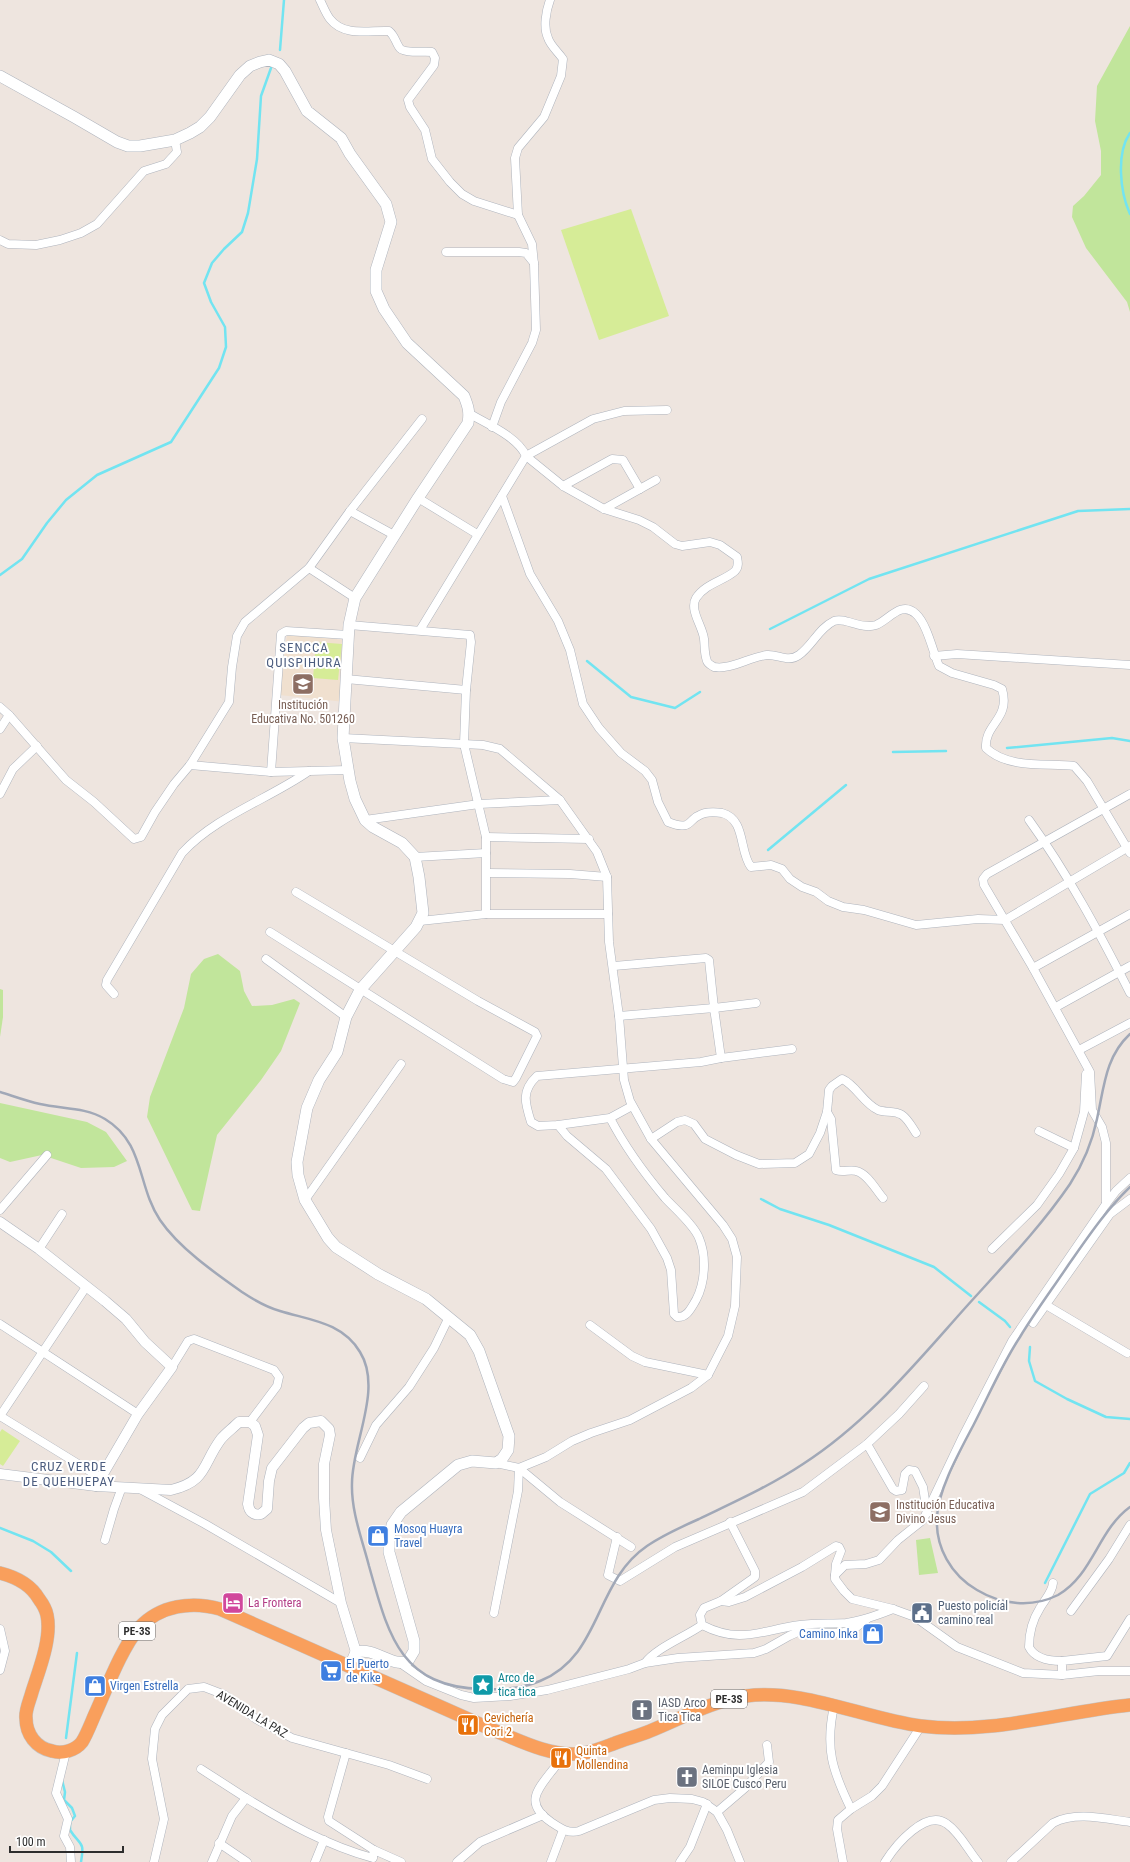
<svg xmlns="http://www.w3.org/2000/svg" width="1130" height="1862" font-family="'Roboto Condensed',sans-serif">
  <rect width="100%" height="100%" fill="#eee5df"/>
  <path fill="#f0e0cf" d="M287,635L347,640L345,702L279,695Z"/>
  <g fill="#c1e59b">
    <path d="M1130,26V312L1127,302L1086,248L1072,217L1073,206L1084,196L1101,175V151L1095,121L1097,86Z"/>
    <path d="M218,954L240,971L244,991L252,1006L272,1005L294,999L300,1003L281,1051L261,1080L217,1135L200,1211L192,1210L147,1117L150,1097L184,1008L191,974L204,959Z"/>
    <path d="M0,989L3,990V1017L0,1037Z"/>
    <path d="M0,1103L87,1122L106,1132L127,1161L114,1167L81,1168L42,1155L10,1162L0,1158Z"/>
    <path d="M930,1538L938,1573L919,1575L916,1540Z"/>
  </g>
  <g fill="#d6ec97">
    <path d="M631,209L669,316L599,340L561,230Z"/>
    <path d="M316,642L342,644L338,680L313,678Z"/>
    <path d="M2,1429L20,1441L3,1466L0,1464V1432Z"/>
  </g>
  <g fill="none" stroke-linecap="round" stroke-linejoin="round">
    <g stroke="#72e4f1" stroke-width="2.5">
      <path d="M280,50L284,0"/>
      <path d="M1130,133C1116,153 1120,192 1130,214"/>
      <path d="M0,575L22,559L47,523L66,500L97,475L171,442L219,368L226,347L225,327L211,302L204,283L212,263L224,249L242,232L248,213L257,159L261,96L271,68"/>
      <path d="M770,629L869,579L1078,511L1130,509"/>
      <path d="M587,661L631,697L675,708L700,692"/>
      <path d="M1007,748L1112,738L1130,741"/>
      <path d="M893,752L946,751"/>
      <path d="M768,850L846,785"/>
      <path d="M761,1199L780,1209L829,1225L934,1267L971,1296"/>
      <path d="M979,1302L1005,1321L1010,1327"/>
      <path d="M1030,1347L1029,1361L1035,1381L1067,1399L1106,1417L1130,1419"/>
      <path d="M0,1528L33,1541L51,1552L71,1571"/>
      <path d="M1045,1583L1090,1494L1124,1473L1130,1463"/>
      <path d="M66,1738L77,1653"/>
      <path d="M62,1780L65,1792L64,1800L72,1808L75,1816L70,1822V1830C80,1846 85,1840 81,1862"/>
    </g>
    <g stroke="#afb4bd" stroke-width="9">
      <g id="minor">
        <path d="M320,0C323,6 326,14 330,19C344,37 369,30 389,31C395,36 395,41 399,47C402,54 424,51 432,52L435,58L434,65L408,100L410,107L425,130L432,159L450,182L462,194L474,201L518,215"/>
        <path d="M0,240L8,244L36,245L60,240L81,233L97,224L144,171L166,164L177,152L175,140"/>
        <path d="M446,252H519L526,253L534,263"/>
        <path d="M470,414C487,424 518,437 526,456L563,486L604,509L639,520L653,527L675,544L682,546L710,542L720,545L737,557C738,562 739,567 735,571C724,581 706,583 696,598C689,610 703,627 704,639C705,647 704,653 707,661C708,664 711,665 714,667C731,670 749,657 767,655C778,654 788,663 799,655C812,646 819,628 834,621C845,617 861,630 876,625C889,620 901,600 916,614C927,624 933,652 939,666L952,673L994,685L1002,689C1011,719 984,724 986,748C1008,769 1046,763 1074,766L1087,781L1130,853"/>
        <path d="M492,427L501,402L532,343L536,330L534,264L532,244L518,215L515,158L518,148L544,117L561,76L563,59C558,52 550,45 548,38C543,27 546,11 550,0"/>
        <path d="M563,486L612,459L623,460L640,489"/>
        <path d="M502,496L530,574L558,621L570,650L583,704L599,728L621,753L645,771L652,780L658,802L668,822C673,824 680,827 686,825C690,824 693,818 698,816C704,812 715,812 722,813C746,819 739,852 751,867L771,865L782,869L790,879L802,887L816,892L828,901L843,907L864,910L916,925L978,919L1005,920L1130,846"/>
        <path d="M418,498L477,534"/>
        <path d="M604,509L656,480"/>
        <path d="M350,511L394,535"/>
        <path d="M309,568L355,598"/>
        <path d="M349,625L470,635L471,642L466,690L464,744L486,837V914H608"/>
        <path d="M420,630L526,456L593,419L624,411L667,410"/>
        <path d="M934,656L957,654L1130,665"/>
        <path d="M346,679L466,690"/>
        <path d="M0,707L9,715L0,729"/>
        <path d="M9,715L66,780L94,802L134,839L141,837L155,812L174,784L190,765L229,702L232,667L237,636L245,622L309,568L350,511L422,419"/>
        <path d="M343,738L483,745L500,749L560,800L597,852L607,877L609,942L619,1016L624,1080L630,1101L651,1139L723,1225L732,1239L737,1257L735,1306L728,1336L708,1375L691,1388L630,1420L591,1433L572,1441L546,1457L519,1468"/>
        <path d="M190,765L271,772L348,770"/>
        <path d="M271,772L281,634L286,631L348,635"/>
        <path d="M0,794L13,769L37,746"/>
        <path d="M365,820L479,804L560,800"/>
        <path d="M1029,820C1068,874 1100,934 1130,993"/>
        <path d="M486,837L589,839"/>
        <path d="M415,857L486,853"/>
        <path d="M487,873L570,874L607,877"/>
        <path d="M420,921L486,914"/>
        <path d="M270,932C347,981 425,1029 503,1079L513,1082L516,1078L537,1036L535,1032L478,1001L296,892"/>
        <path d="M266,959L346,1017"/>
        <path d="M614,966L706,958L709,960L714,1008L756,1003"/>
        <path d="M1033,968L1130,914"/>
        <path d="M114,994L106,985L107,980L182,853C216,816 269,799 309,771"/>
        <path d="M1056,1007L1130,966"/>
        <path d="M619,1016L714,1008L721,1058L701,1062L537,1076C521,1091 525,1103 531,1122L538,1126L558,1125L610,1118L632,1106"/>
        <path d="M1079,1050L1130,1023"/>
        <path d="M721,1058L792,1049"/>
        <path d="M827,1112L831,1119L836,1170C843,1173 849,1169 856,1171C867,1173 876,1190 883,1198"/>
        <path d="M558,1125L567,1136L606,1169L651,1229L667,1258L671,1270L674,1314L677,1317C687,1318 691,1308 696,1300C705,1283 707,1257 699,1238C694,1225 675,1209 665,1198C644,1173 625,1147 610,1118"/>
        <path d="M1039,1131L1074,1148"/>
        <path d="M651,1139L677,1122L685,1120L694,1124L705,1139L736,1155L759,1164L795,1163L809,1154L820,1133L827,1112L829,1090L832,1086L842,1079C856,1085 863,1103 878,1110C885,1113 895,1110 902,1115C908,1119 912,1127 916,1133"/>
        <path d="M1130,1178L1116,1191L1106,1204L1012,1341L963,1436L923,1520L898,1540L879,1560L866,1564L845,1565L835,1575V1579L844,1591L852,1599L893,1609L915,1617L957,1647L1023,1673L1062,1675L1099,1671H1130"/>
        <path d="M305,1200L401,1064"/>
        <path d="M1106,1204V1143L1102,1127L1092,1110L1090,1072L1033,968L984,885L983,879L987,874L1130,794"/>
        <path d="M0,1210L47,1155"/>
        <path d="M39,1249L62,1214"/>
        <path d="M992,1249L1037,1205L1059,1174L1074,1148L1084,1112L1086,1074"/>
        <path d="M1046,1305L1127,1353"/>
        <path d="M1033,1323L1110,1214L1130,1199"/>
        <path d="M0,1324L138,1414"/>
        <path d="M590,1325L632,1356L645,1362L708,1375"/>
        <path d="M172,1367L188,1341L194,1339L274,1370L279,1377L277,1386L250,1422"/>
        <path d="M0,1416L86,1287"/>
        <path d="M0,1416L101,1478"/>
        <path d="M867,1444L893,1489L896,1491L902,1490L905,1474L909,1470L915,1471L923,1487L927,1513"/>
        <path d="M360,1458L376,1425L409,1387L434,1348L449,1317"/>
        <path d="M496,1463L519,1468L560,1502L631,1547"/>
        <path d="M140,1489L205,1524L341,1603"/>
        <path d="M730,1522L755,1571V1577L721,1601L704,1608L700,1615L702,1625C741,1645 761,1630 800,1625C815,1623 831,1624 846,1623C862,1621 878,1615 893,1609"/>
        <path d="M617,1537L608,1575L620,1581L675,1547L803,1492L867,1444L899,1414L924,1386"/>
        <path d="M105,1540L114,1509L122,1487"/>
        <path d="M1053,1583C1052,1593 1045,1599 1040,1608C1033,1619 1029,1634 1029,1647C1035,1659 1050,1661 1062,1661"/>
        <path d="M721,1601L729,1602L745,1597L802,1567L836,1546L839,1547L841,1551L836,1564L835,1575"/>
        <path d="M1071,1611L1109,1559L1130,1525"/>
        <path d="M494,1613L518,1491L519,1468"/>
        <path d="M0,1629L5,1651L0,1670"/>
        <path d="M400,1663L426,1681L461,1695L474,1698L510,1696L547,1690L629,1669L645,1663L678,1658L754,1653L766,1649L789,1636L798,1632L840,1633L854,1629L867,1619"/>
        <path d="M645,1663C656,1648 685,1637 702,1625"/>
        <path d="M1062,1675V1661L1107,1656L1130,1619"/>
        <path d="M834,1706C825,1748 832,1770 851,1809"/>
        <path d="M66,1752L56,1793L68,1819L64,1836L70,1847L71,1862"/>
        <path d="M346,1753L328,1817L329,1821L374,1850"/>
        <path d="M564,1754C560,1760 556,1766 551,1772C536,1791 525,1804 551,1822C560,1828 568,1834 579,1831L654,1800L670,1798L692,1799L703,1802L717,1812L727,1830L740,1862"/>
        <path d="M201,1769L246,1798"/>
        <path d="M717,1812L745,1788L769,1762L767,1745"/>
        <path d="M219,1843L247,1862"/>
        <path d="M373,1856L374,1850L401,1862"/>
        <path d="M154,1862L164,1819L152,1759L155,1729L162,1715L188,1689L204,1687L225,1695L256,1719L292,1738L389,1765L427,1779"/>
        <path d="M212,1862L232,1816L246,1798C285,1822 328,1846 373,1858"/>
        <path d="M315,1862L324,1840"/>
        <path d="M457,1862L480,1842L543,1815"/>
        <path d="M551,1862L563,1830"/>
        <path d="M680,1862L690,1847L707,1804"/>
        <path d="M843,1862L837,1829L838,1820L851,1809L872,1796L882,1786L921,1726"/>
        <path d="M885,1862C895,1846 926,1808 947,1824C960,1833 968,1850 978,1862"/>
        <path d="M1011,1862L1053,1823C1076,1811 1106,1819 1130,1822"/>
      </g>
    </g>
    <g stroke="#afb4bd" stroke-width="11">
      <g id="tertiary">
        <path d="M0,1222L39,1249L105,1301L126,1319L145,1342L172,1367L138,1414L96,1486"/>
        <path d="M0,1474L96,1486L171,1490C208,1481 202,1464 221,1439C226,1433 233,1428 239,1422H250L255,1426L258,1435L248,1504C249,1511 253,1516 261,1514L267,1509L269,1481L272,1468L303,1428L309,1423L321,1421L329,1429L330,1435L324,1464V1498L326,1530L341,1603L356,1652"/>
      </g>
    </g>
    <g stroke="#afb4bd" stroke-width="12">
      <path id="secondary" d="M0,76L74,117L117,142L128,146H140L175,140L190,133L200,127L210,117L240,75L250,66L260,62L269,60L279,64L285,71L307,111L341,138L350,154L386,204L391,222L376,270V291L384,309L407,343L464,396C468,406 470,412 468,423L418,498L355,598L349,625L343,738L350,781L355,799L365,820L373,827L402,843L415,857L419,877L423,913L416,927L360,990L346,1017L337,1052L319,1080L307,1108L297,1162L298,1175L305,1200L328,1238L336,1247L378,1274L426,1299L470,1335L479,1351L509,1436L508,1450L502,1459L496,1463L472,1461L458,1465L401,1512L392,1525L389,1540V1552L414,1641V1651L408,1661C392,1668 376,1647 356,1652L350,1666"/>
    </g>
    <g stroke="#c4c4c4" stroke-width="14">
      <path id="trunk" d="M0,1573C16,1577 31,1585 39,1599C42,1603 46,1610 47,1615C52,1638 39,1670 32,1692C30,1700 25,1710 26,1718C26,1734 36,1748 52,1751C62,1754 75,1751 82,1742C87,1734 91,1723 95,1714C106,1690 122,1647 139,1628C160,1605 192,1601 220,1609L493,1730C519,1740 547,1755 575,1754C588,1754 601,1748 613,1744C625,1739 638,1736 650,1731C682,1718 712,1701 746,1696C801,1688 866,1719 921,1726C991,1735 1061,1712 1130,1705"/>
    </g>
    <use href="#minor" stroke="#fff" stroke-width="8"/>
    <use href="#tertiary" stroke="#fff" stroke-width="10"/>
    <use href="#secondary" stroke="#fff" stroke-width="11"/>
    <use href="#trunk" stroke="#f99f5c" stroke-width="13"/>
    <g stroke="#a1a8b7" stroke-width="2.5">
      <path d="M0,1092C13,1096 26,1101 40,1104C62,1109 85,1107 105,1119C145,1143 137,1186 160,1220C179,1248 215,1273 242,1292C254,1300 266,1307 280,1311C309,1320 342,1322 360,1352C383,1389 352,1443 352,1483C351,1511 362,1539 369,1566C388,1633 399,1687 482,1689C501,1690 521,1689 540,1681C602,1656 594,1582 647,1546C663,1535 681,1527 699,1519C734,1502 770,1486 803,1464C867,1423 916,1363 966,1307C1002,1267 1040,1228 1070,1184C1083,1164 1092,1143 1097,1119C1104,1088 1105,1057 1130,1034"/>
      <path d="M1130,1187C1106,1210 1088,1237 1069,1264C1053,1288 1035,1312 1020,1337C1002,1364 989,1395 974,1424C961,1449 938,1489 937,1517C935,1547 951,1575 977,1590C1002,1605 1032,1608 1058,1595C1093,1575 1098,1530 1130,1507"/>
    </g>
  </g>
  <defs>
    <g id="school-square" transform="scale(1.15)"><rect x="-9" y="-9" width="18" height="18" rx="4" fill="#8d6e63" stroke="#fff"/><path d="M0-5L7-2L0 1L-7-2ZM-4 1L0 2.5L4 1V4Q0 6-4 4Z" fill="#fff"/></g>
    <g id="shop-square" transform="scale(1.15)"><rect x="-9" y="-9" width="18" height="18" rx="4" fill="#3f7fe0" stroke="#fff"/><path d="M-5-2.5h2.3a2.7 3.5 0 0 1 5.4 0H5L5.5 6h-11ZM-1.5-2.5h3a1.5 2.3 0 0 0-3 0Z" fill="#fff"/></g>
    <g id="hotel-square" transform="scale(1.15)"><rect x="-9" y="-9" width="18" height="18" rx="4" fill="#d1479c" stroke="#fff"/><path d="M-6-4.5h1.5V1H6V5H4.5V3h-9V5H-6ZM-4 0a1.8 1.8 0 1 1 3.6 0ZM.5 0V-2.5h3Q6-2.5 6 0Z" fill="#fff"/></g>
    <g id="civic-square" transform="scale(1.15)"><rect x="-9" y="-9" width="18" height="18" rx="4" fill="#5c6f8a" stroke="#fff"/><path d="M-.6-6.5H3V-4.5H.6V-3L4-1V1h2V6H-6V1h2V-1L-.6-3ZM-1.2 2.5V6h2.4V2.5Z" fill="#fff"/></g>
    <g id="supermarket-square" transform="scale(1.15)"><rect x="-9" y="-9" width="18" height="18" rx="4" fill="#3f7fe0" stroke="#fff"/><path d="M-6-5.5h2.5l.6 2H6L4.5 2H-2.5L-4.4-4H-6ZM-1.5 3.2a1.3 1.3 0 1 0 .1 0ZM3 3.2a1.3 1.3 0 1 0 .1 0Z" fill="#fff"/></g>
    <g id="sight-square" transform="scale(1.15)"><rect x="-9" y="-9" width="18" height="18" rx="4" fill="#0f9aa8" stroke="#fff"/><path d="M0-6L1.8-2.2L6-1.7L2.9 1.2L3.7 5.4L0 3.3L-3.7 5.4L-2.9 1.2L-6-1.7L-1.8-2.2Z" fill="#fff"/></g>
    <g id="church-square" transform="scale(1.15)"><rect x="-9" y="-9" width="18" height="18" rx="4" fill="#6b7280" stroke="#fff"/><path d="M-1.2-6h2.4v3.5h3.3v2.4h-3.3V6h-2.4V-.1h-3.3v-2.4h3.3Z" fill="#fff"/></g>
    <g id="restaurant-square" transform="scale(1.15)"><rect x="-9" y="-9" width="18" height="18" rx="4" fill="#e8710a" stroke="#fff"/><path d="M-5-6h1v4h1v-4h1v4h1v-4h1v5L-1.5 .5V6h-2V.5L-5-1ZM5-6V6H3V1.5H1.5Q1.5-4 5-6Z" fill="#fff"/></g>
  </defs>
  <g fill-rule="evenodd">
    <use href="#school-square" x="303" y="684"/>
    <use href="#school-square" x="880" y="1512"/>
    <use href="#shop-square" x="378" y="1536"/>
    <use href="#hotel-square" x="233" y="1603"/>
    <use href="#civic-square" x="922" y="1613"/>
    <use href="#shop-square" x="873" y="1634"/>
    <use href="#supermarket-square" x="331" y="1671"/>
    <use href="#sight-square" x="483" y="1685"/>
    <use href="#shop-square" x="95" y="1686"/>
    <use href="#church-square" x="642" y="1710"/>
    <use href="#restaurant-square" x="468" y="1725"/>
    <use href="#restaurant-square" x="561" y="1758"/>
    <use href="#church-square" x="687" y="1777"/>
  </g>
  <g text-anchor="middle" stroke-width="4" stroke-linejoin="round" paint-order="stroke">
    <g fill="#fff" stroke="#6c6c6c" stroke-width="1">
      <rect x="119" y="1622" width="36" height="18" rx="3"/>
      <rect x="711" y="1690" width="36" height="18" rx="3"/>
    </g>
    <g font-size="11" font-weight="bold" fill="#2d2d2d">
      <text x="137" y="1635">PE-3S</text>
      <text x="729" y="1703">PE-3S</text>
    </g>
    <g font-size="12" fill="#785e54" stroke="#fff">
      <text x="303" y="709">Institución<tspan x="303" dy="14">Educativa No. 501260</tspan></text>
      <text x="896" y="1509" text-anchor="start">Institución Educativa<tspan x="896" dy="14">Divino Jesus</tspan></text>
    </g>
    <g font-size="12" fill="#366cbe" stroke="#fff" text-anchor="start">
      <text x="394" y="1533">Mosoq Huayra<tspan x="394" dy="14">Travel</tspan></text>
      <text x="858" y="1638" text-anchor="end">Camino Inka</text>
      <text x="346" y="1668">El Puerto<tspan x="346" dy="14">de Kike</tspan></text>
      <text x="110" y="1690">Virgen Estrella</text>
    </g>
    <g font-size="12" fill="#b23c85" stroke="#fff" text-anchor="start">
      <text x="248" y="1607">La Frontera</text>
    </g>
    <g font-size="12" fill="#4e5e75" stroke="#fff" text-anchor="start">
      <text x="938" y="1610">Puesto policíal<tspan x="938" dy="14">camino real</tspan></text>
    </g>
    <g font-size="12" fill="#0d838f" stroke="#fff" text-anchor="start">
      <text x="498" y="1682">Arco de<tspan x="498" dy="14">tica tica</tspan></text>
    </g>
    <g font-size="12" fill="#5b616d" stroke="#fff" text-anchor="start">
      <text x="658" y="1707">IASD Arco<tspan x="658" dy="14">Tica Tica</tspan></text>
      <text x="702" y="1774">Aeminpu Iglesia<tspan x="702" dy="14">SILOE Cusco Peru</tspan></text>
    </g>
    <g font-size="12" fill="#2d2d2d" stroke="#fff">
      <text transform="translate(252 1714) rotate(31)" y="4">AVENIDA LA PAZ</text>
    </g>
    <g font-size="12" fill="#c56008" stroke="#fff" text-anchor="start">
      <text x="484" y="1722">Cevichería<tspan x="484" dy="14">Cori 2</tspan></text>
      <text x="576" y="1755">Quinta<tspan x="576" dy="14">Mollendina</tspan></text>
    </g>
    <g font-size="13" letter-spacing="1" fill="#4c5d7f" stroke="#fff">
      <text x="304" y="652">SENCCA<tspan x="304" dy="15">QUISPIHURA</tspan></text>
      <text x="69" y="1471">CRUZ VERDE<tspan x="69" dy="15">DE QUEHUEPAY</tspan></text>
    </g>
  </g>
  <path d="M10 1846v6h113v-6" fill="none" stroke="#2d2d2d" stroke-width="2"/>
  <text x="16" y="1846" font-size="12" fill="#2d2d2d" stroke="#ffffff" stroke-width="3" paint-order="stroke">100 m</text>
</svg>
